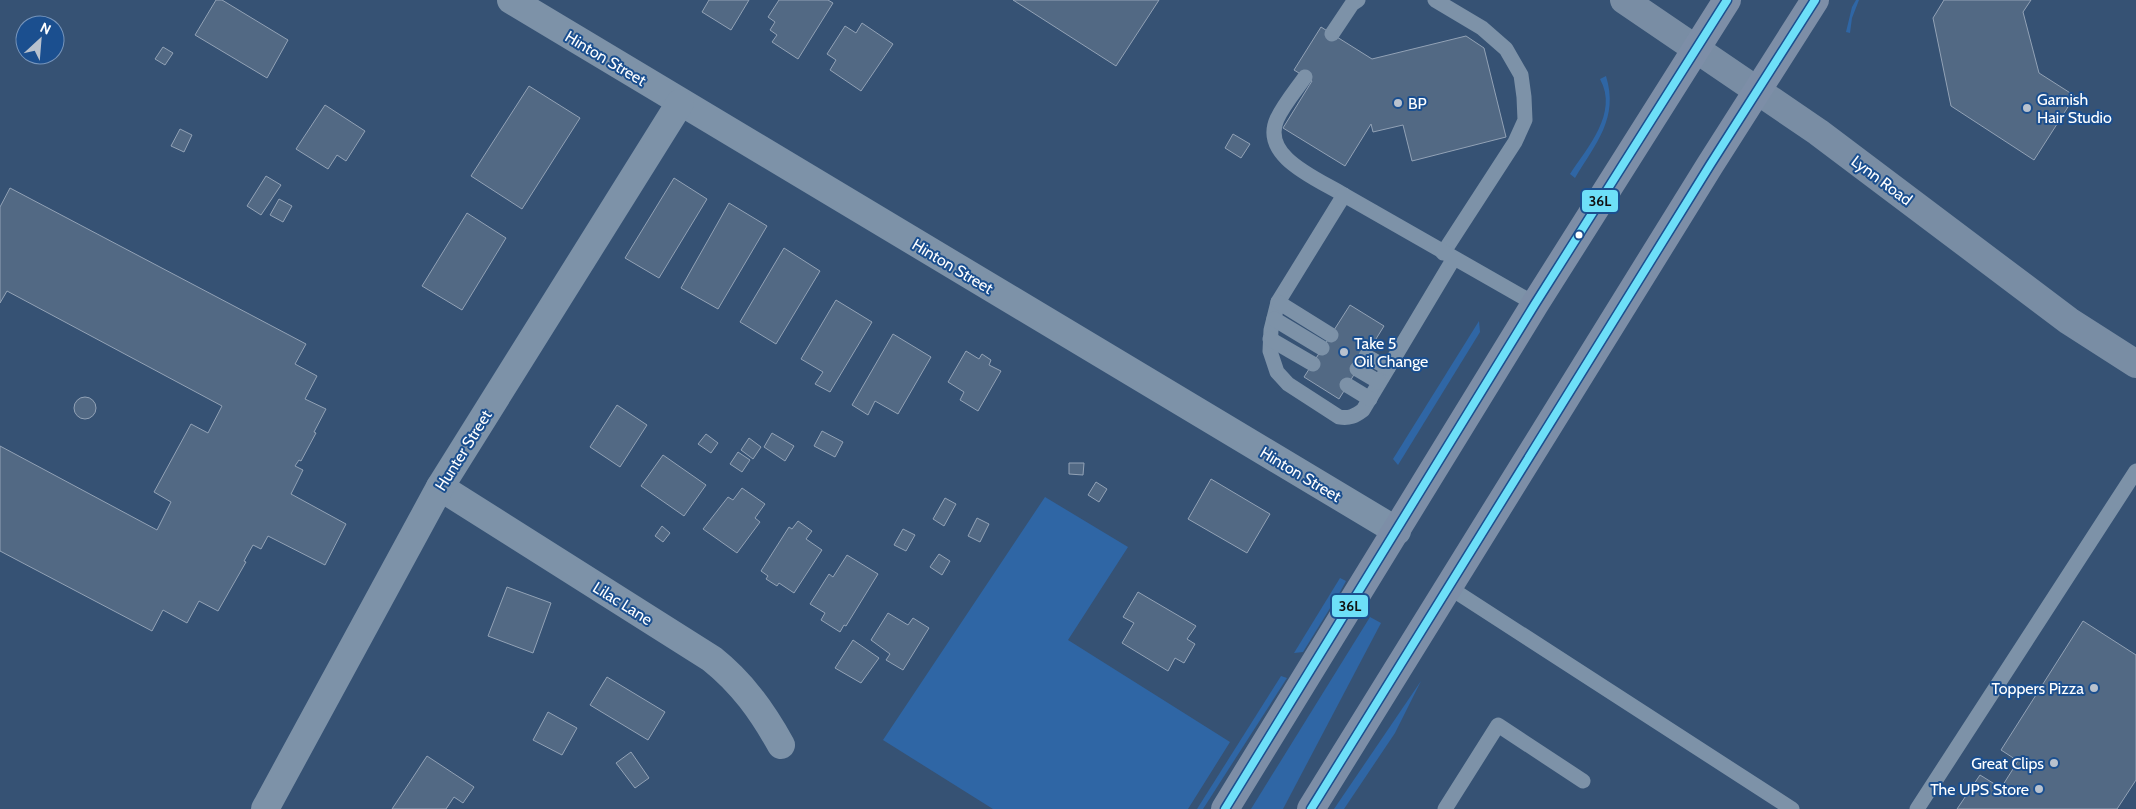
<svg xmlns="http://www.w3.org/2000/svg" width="2136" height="809" font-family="Cabin,sans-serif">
  <rect width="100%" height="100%" fill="#365274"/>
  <g fill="#2f66a5">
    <path d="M1856,0H1859L1852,18L1850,33L1846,32L1852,7Z"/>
    <path d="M1606,76C1619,118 1596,143 1575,178L1570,174C1587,148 1619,113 1600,79Z"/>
    <path d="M1479,321L1480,332L1398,465L1393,459Z"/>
    <path d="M1045,497L1128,547L1068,640L1230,742L1188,809H993L883,740Z"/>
    <path d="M1340,578L1346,581L1340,592L1303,652L1294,653Z"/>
    <path d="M1370,617L1381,623L1283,809H1251Z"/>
    <path d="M1281,676L1287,678L1203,809H1197Z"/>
    <path d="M1421,681L1395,733L1344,809H1334Z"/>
  </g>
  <g fill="#526984" stroke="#92a2b6">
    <path d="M216,0H222L288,40L267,78L195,35Z"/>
    <path d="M709,0H749L731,30L702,12Z"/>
    <path d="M779,0H828L833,3L798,59L772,42L777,35L770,30L775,22L768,17Z"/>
    <path d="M1013,0H1159L1116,66Z"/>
    <path d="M1944,0H2031L2023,12L2039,73L2075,96L2034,160L1951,106L1933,18Z"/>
    <path d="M862,23L893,44L861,91L830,70L836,60L827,54L845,26L856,33Z"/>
    <path d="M1321,27L1372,59L1466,36L1484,48L1506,137L1412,161L1403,125L1373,132L1371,124L1345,166L1283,128L1312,81L1294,70Z"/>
    <path d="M163,47L173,53L165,65L155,59Z"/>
    <path d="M529,86L580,118L522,209L471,176Z"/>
    <path d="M325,105L365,131L346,161L337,155L328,169L296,149Z"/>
    <path d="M180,129L192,135L184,152L171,146Z"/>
    <path d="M1233,134L1250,144L1241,158L1225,148Z"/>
    <path d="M266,176L281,185L261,215L247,206Z"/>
    <path d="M674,178L707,199L659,278L625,258Z"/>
    <path d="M10,188L306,344L295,364L317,376L305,399L326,409L314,432L316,433L301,461L299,460L295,466L303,470L291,494L346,524L325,565L268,536L261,549L253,545L244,561L246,562L218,611L199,601L187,623L163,610L152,631L0,551V446L157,530L171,502L154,492L191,424L208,433L222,406L7,291L0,303V207Z"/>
    <path d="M279,199L292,206L283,222L270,215Z"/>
    <path d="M729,203L767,226L718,309L681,288Z"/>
    <path d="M467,213L506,238L462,310L422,286Z"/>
    <path d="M784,248L820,271L776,344L740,322Z"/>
    <path d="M836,300L872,322L830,392L815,384L823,372L801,359Z"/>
    <path d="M1350,305L1384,326L1339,399L1304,377Z"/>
    <path d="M893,334L931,357L898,414L875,401L868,415L852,405Z"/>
    <path d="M966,351L979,359L982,354L991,360L989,365L1001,371L978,411L960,400L964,392L948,382Z"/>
    <circle cx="85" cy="408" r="11"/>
    <path d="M617,405L647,425L620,467L590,447Z"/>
    <path d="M822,431L843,442L835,457L814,446Z"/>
    <path d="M772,433L794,446L785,461L764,447Z"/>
    <path d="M706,434L718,443L711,453L698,444Z"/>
    <path d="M749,438L761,447L753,459L741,450Z"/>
    <path d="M738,452L750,460L742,472L730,464Z"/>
    <path d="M663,455L706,485L684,516L641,486Z"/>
    <path d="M1069,463H1084L1083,475L1069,474Z"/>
    <path d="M1211,479L1270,514L1247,553L1188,519Z"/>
    <path d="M1096,482L1107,489L1099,502L1088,495Z"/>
    <path d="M742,488L765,504L755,518L760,522L737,553L703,529L728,497L733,500Z"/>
    <path d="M945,498L956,504L944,526L933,519Z"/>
    <path d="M977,518L989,524L980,542L968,536Z"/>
    <path d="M798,521L812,531L806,539L822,550L794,593L779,583L777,586L766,579L768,576L761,571L789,527L792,529Z"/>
    <path d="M662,526L670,533L663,542L655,536Z"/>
    <path d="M903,529L915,535L906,551L894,545Z"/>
    <path d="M939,554L950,561L942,575L930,567Z"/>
    <path d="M847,555L878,574L846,626L844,625L840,632L821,620L825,613L810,604L829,574L833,577Z"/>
    <path d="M507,587L551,603L533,653L488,636Z"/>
    <path d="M1138,592L1196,626L1187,639L1195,644L1184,663L1175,658L1168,671L1122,643L1134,623L1123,617Z"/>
    <path d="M888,613L908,625L913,618L929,628L903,670L886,660L890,654L871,640Z"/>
    <path d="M2083,621L2136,655V780L2117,809H1957L1980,775L2001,788L2018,761L2001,750Z"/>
    <path d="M853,640L879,658L861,683L835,668Z"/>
    <path d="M607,677L665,712L648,740L590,705Z"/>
    <path d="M548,712L577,728L562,755L533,740Z"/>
    <path d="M631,752L649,778L635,788L616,763Z"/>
    <path d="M427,756L474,787L463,803L454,797L446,809H392Z"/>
  </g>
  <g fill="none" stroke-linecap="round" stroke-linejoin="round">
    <g stroke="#7d92a8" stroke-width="15">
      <path d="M1435,0L1482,28L1506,49L1521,75L1524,97L1525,120L1515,142L1443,253"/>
      <path d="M1332,34L1352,4L1358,0"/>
      <path d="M1305,77C1296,90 1284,104 1277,119C1260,157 1318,179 1344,195"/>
      <path d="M1454,258L1363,410C1355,416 1349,419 1339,417L1288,384L1277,372L1270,351L1271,330L1278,302L1344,195L1535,304"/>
      <path d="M1278,302L1331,335"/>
      <path d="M1274,319L1322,348"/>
      <path d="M1270,339L1313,364"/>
      <path d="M1366,356L1388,368"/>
      <path d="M1357,369L1379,382"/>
      <path d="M1347,385L1370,399"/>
      <path d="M1447,586L1792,809"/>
      <path d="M1445,809L1498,725L1583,781"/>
      <path d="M1917,809L2136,471"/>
    </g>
    <g stroke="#7d92a8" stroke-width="28">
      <path d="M511,0L1397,531"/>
      <path d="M440,487L712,659C742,683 762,711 781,745"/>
      <path d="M265,809L440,487L680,103"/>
    </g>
    <path stroke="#798da4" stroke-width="28" d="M1624,0L1818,132L2069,321L2136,364"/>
    <g stroke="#7d8ea7" stroke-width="28">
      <path d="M1225,809L1535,304L1727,0"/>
      <path d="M1311,809L1710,165L1815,0"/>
    </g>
    <g stroke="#1b4f8f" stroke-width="11">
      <g id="bus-1">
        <path d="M1225,809L1535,304L1727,0"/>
        <path d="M1311,809L1710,165L1815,0"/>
      </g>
    </g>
    <use href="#bus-1" stroke="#6ddff8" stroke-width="8"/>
  </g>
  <g fill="#b9c2ce" stroke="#1b4f8f" stroke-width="2">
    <circle cx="1398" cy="103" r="5"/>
    <circle cx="2027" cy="108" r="5"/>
    <circle cx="1344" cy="352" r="5"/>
    <circle cx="2094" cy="688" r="5"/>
    <circle cx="2054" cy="763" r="5"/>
    <circle cx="2039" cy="789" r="5"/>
  </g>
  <circle fill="#fff" stroke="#1b4f8f" stroke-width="2" cx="1579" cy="235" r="4.5"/>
  <g text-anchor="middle" stroke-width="4" stroke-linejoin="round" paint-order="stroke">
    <g font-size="16" fill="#fff" stroke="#1b4f8f">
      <text transform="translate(606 58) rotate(31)" y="6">Hinton Street</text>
      <text transform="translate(1882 180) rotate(37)" y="6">Lynn Road</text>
      <text transform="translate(953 266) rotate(31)" y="6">Hinton Street</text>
      <text transform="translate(463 450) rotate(-58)" y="6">Hunter Street</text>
      <text transform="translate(1301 474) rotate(31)" y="6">Hinton Street</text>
      <text transform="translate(623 603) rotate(32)" y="6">Lilac Lane</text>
    </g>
    <g font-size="16" fill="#fff" stroke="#1b4f8f" text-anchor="start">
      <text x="2037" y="105">Garnish<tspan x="2037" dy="18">Hair Studio</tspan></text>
      <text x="1408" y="109">BP</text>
      <text x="1354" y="349">Take 5<tspan x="1354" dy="18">Oil Change</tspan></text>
      <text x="2084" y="694" text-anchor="end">Toppers Pizza</text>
      <text x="2044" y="769" text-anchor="end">Great Clips</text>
      <text x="2029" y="795" text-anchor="end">The UPS Store</text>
    </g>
  </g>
  <g stroke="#1b4f8f" stroke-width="2">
    <rect x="1581" y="189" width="38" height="24" rx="5" fill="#6ddff8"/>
    <rect x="1331" y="594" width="38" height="24" rx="5" fill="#6ddff8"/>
  </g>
  <g font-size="14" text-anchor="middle" font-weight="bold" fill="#111">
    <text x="1600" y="206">36L</text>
    <text x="1350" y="611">36L</text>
  </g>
  <g transform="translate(40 40) rotate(26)"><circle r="24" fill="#1b4f8f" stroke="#7695bc"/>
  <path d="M0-4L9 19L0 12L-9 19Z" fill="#b9c2ce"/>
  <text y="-8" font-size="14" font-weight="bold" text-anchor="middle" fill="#ffffff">N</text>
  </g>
</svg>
